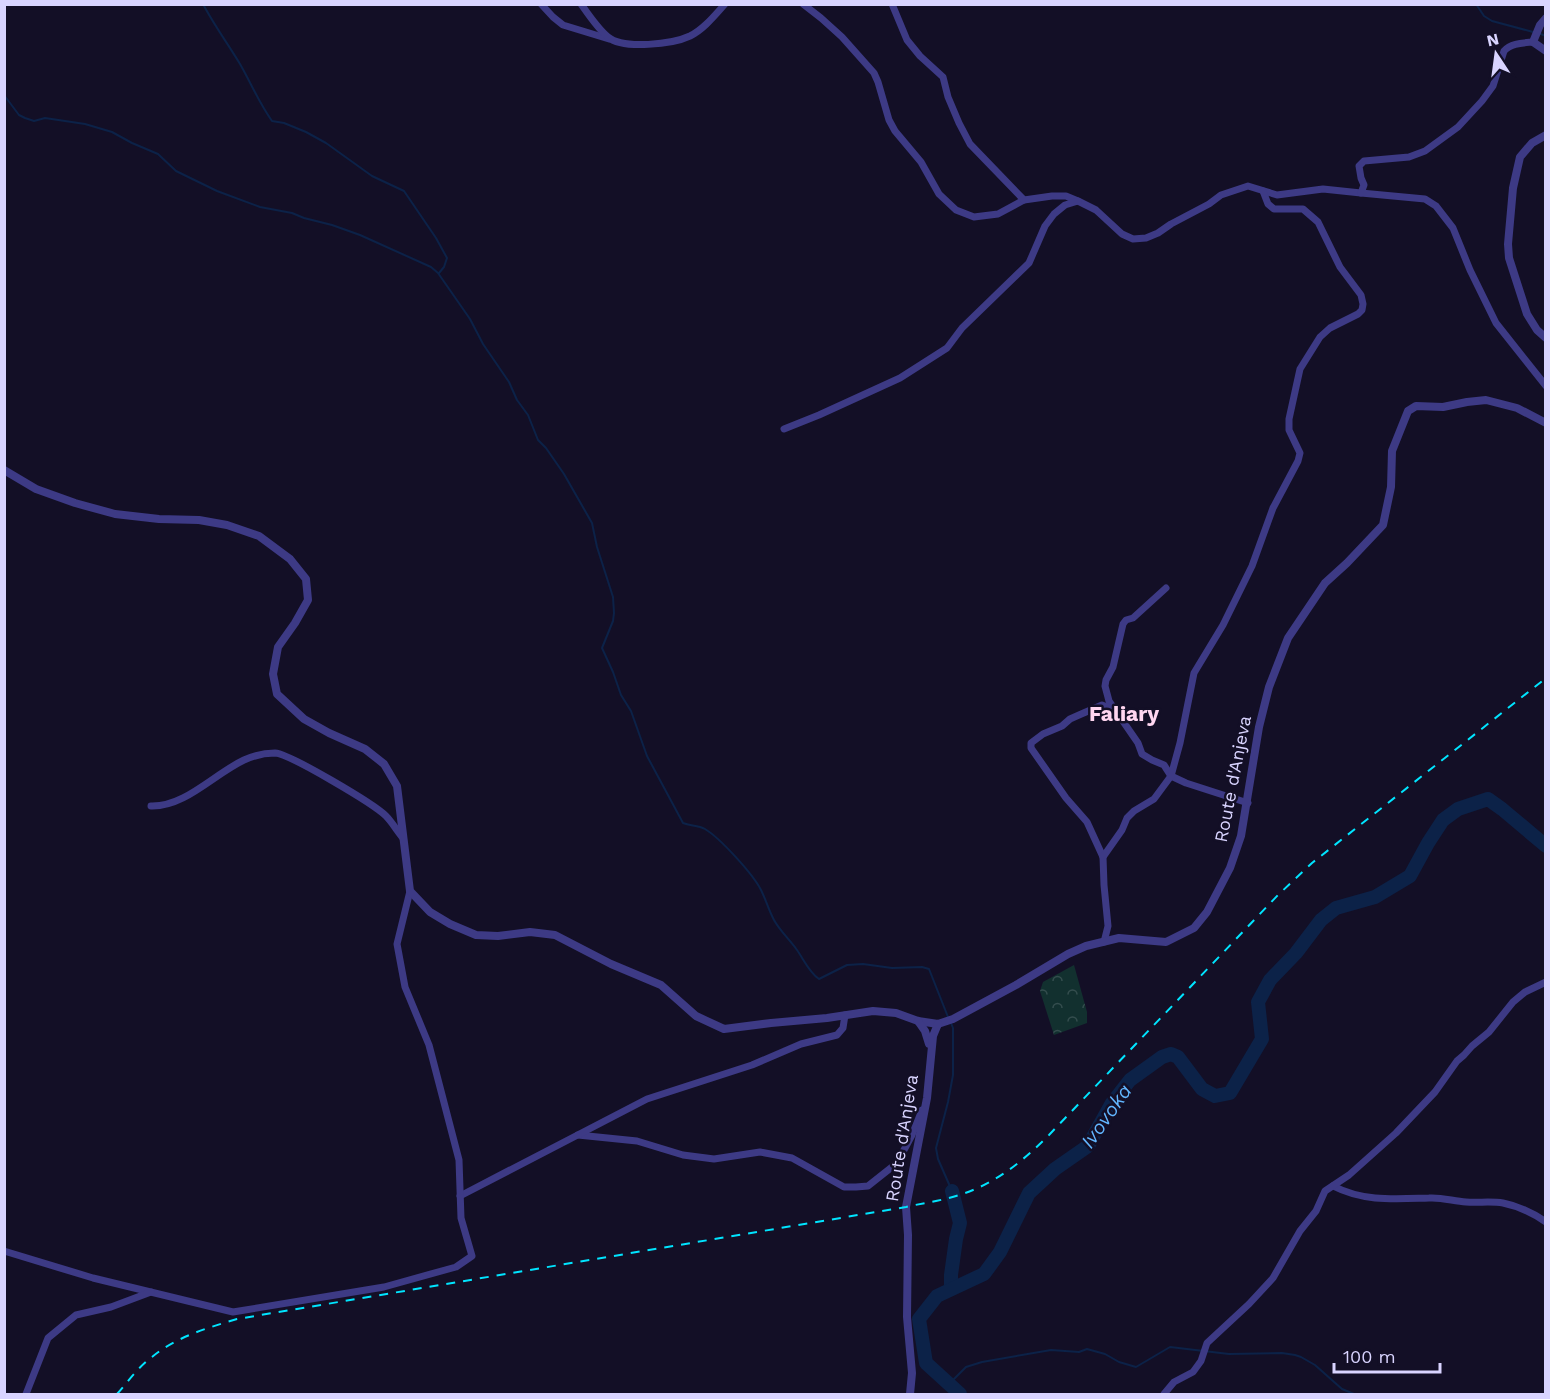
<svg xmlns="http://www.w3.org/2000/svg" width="1550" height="1399" font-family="'Work Sans',sans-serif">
  <defs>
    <pattern id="forest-crowns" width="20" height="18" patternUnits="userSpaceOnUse" patternTransform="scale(1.5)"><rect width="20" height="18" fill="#12302f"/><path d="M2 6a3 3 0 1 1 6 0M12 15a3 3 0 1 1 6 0" fill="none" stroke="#344d4e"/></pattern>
  </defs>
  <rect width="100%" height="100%" fill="#130f26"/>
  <path fill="url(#forest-crowns)" d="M1074,965L1087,1012V1023L1054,1035L1040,991L1043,982Z"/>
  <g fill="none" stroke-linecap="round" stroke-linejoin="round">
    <g stroke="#0c2248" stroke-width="2">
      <path d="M203,4C214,25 228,44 240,64C251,83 259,103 272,121L284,123L306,132L326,143L372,176L404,191L436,238L447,258L444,267L439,273"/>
      <path d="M1476,4L1484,16L1492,21L1533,32"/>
      <path d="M1538,33L1546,36"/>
      <path d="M4,95L19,115L25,118L34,121L45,118L85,124L112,132L132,143L158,154L176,171L217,191L260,207L292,213L304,218L332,225L360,235L431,267L438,273L470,319L483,344L509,382L517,400L528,415L538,440L546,448L564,474L592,523L597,547L613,597L614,613L613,621L602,648L613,672L621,695L631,711L647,756L683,823C690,826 698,825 705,829C720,838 753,874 761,890C766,900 769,911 774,920C780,931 790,940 797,950C804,960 809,972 819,979L847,965L863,964L892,968L922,967L929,969L948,1017"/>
      <path d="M951,1023L953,1028V1075L948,1102L936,1148L938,1159L952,1191"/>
      <path d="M949,1384L966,1367L982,1362L1051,1350L1079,1352L1087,1349L1105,1354L1119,1362L1136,1367L1170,1347L1229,1354L1282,1353L1295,1355L1301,1357L1315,1365L1342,1389L1354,1394"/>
    </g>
    <g stroke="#0c2248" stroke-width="14">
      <path d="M951,1289V1275L956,1239L960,1223L952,1191"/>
      <path d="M960,1394L926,1363L919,1319L937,1296L984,1274L1000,1252L1029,1193L1055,1169L1088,1146L1112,1103L1130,1080L1162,1057L1171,1054L1178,1057L1202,1089L1215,1096L1230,1093L1262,1039L1258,1002L1270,980L1296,953L1321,920L1336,908L1375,897L1410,876L1428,843L1443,820L1458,809L1488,799L1502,809L1546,846"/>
    </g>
    <g stroke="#3d3a85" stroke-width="7">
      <path d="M541,4L553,17L563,25L609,39"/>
      <path d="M581,4C588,14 598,29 608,37C623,50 673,44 690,36C704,29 715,15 725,4"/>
      <path d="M803,4L821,18L842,37L874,73L878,82L889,120L895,131L921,162L939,194L956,210L974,217L998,214L1024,200"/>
      <path d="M892,4L907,40L920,56L943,77L948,97L959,123L970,144L1024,200L1052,196H1066L1078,201L1096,210L1122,234L1133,239L1146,238L1158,233L1171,224L1209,204L1221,195L1248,186L1277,195L1323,189L1361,193L1364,185L1361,178L1359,166L1364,161L1409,157L1425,151L1458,127L1482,101L1493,86L1504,51C1511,43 1523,43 1533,42"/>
      <path d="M1361,193L1425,199L1436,206L1453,228L1470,270L1496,323L1546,386"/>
      <path d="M784,429L819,415L900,378L947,348L962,328L1029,263L1045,226L1054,214L1065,205L1078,201"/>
      <path d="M1166,588L1133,618L1126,620L1123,624L1113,667L1106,680L1105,686L1109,701L1138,743L1142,754L1152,760L1164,765L1171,776L1186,783L1248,803"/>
      <path d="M151,806C185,807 214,774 244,760C253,756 265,753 275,753C290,754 374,804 386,816C392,822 397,831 403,838"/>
      <path d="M1103,857L1087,822L1066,798L1031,748V743L1043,734L1062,726L1070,719L1079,715L1102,705L1115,710"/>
      <path d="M1104,942L1108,926L1104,885L1103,857L1122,830L1127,818L1134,811L1154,799L1171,776L1180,743L1194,673L1223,625L1252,566L1273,508L1298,461L1300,453L1289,430V419L1300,369L1320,337L1330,328L1358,314L1362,310L1363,304L1361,295L1340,267L1318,222L1303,209H1274L1268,204L1263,191"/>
      <path d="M578,1135L637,1141L683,1155L714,1159L760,1152L792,1158L844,1187H856L868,1186L897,1163L912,1135L922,1110"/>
      <path d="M1333,1186C1364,1202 1395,1199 1429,1198C1441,1197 1453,1201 1466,1202C1478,1203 1491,1201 1503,1203C1518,1206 1533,1213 1546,1222"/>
      <path d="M460,1196L647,1099L752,1065L801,1044L837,1035L843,1028L845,1015"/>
      <path d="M4,1251L93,1278L233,1312L384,1287L456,1267L472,1256L461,1218L459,1160L429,1045L405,987L397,944L410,891"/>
      <path d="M26,1394L48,1338L76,1315L111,1307L151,1292"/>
      <path d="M1164,1394L1174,1382L1193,1372L1201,1361L1207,1343L1249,1304L1273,1278L1300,1231L1316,1211L1325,1191L1349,1175L1396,1133L1435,1092L1457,1061L1464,1055L1472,1046L1489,1032L1513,1002L1525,992L1546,982"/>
    </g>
    <g stroke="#3d3a85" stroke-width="8">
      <path d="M1546,18L1540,25L1533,42L1546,51"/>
      <path d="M1546,135L1532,143L1520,157L1513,188L1508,244L1509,258L1527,314L1537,330L1546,338"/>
      <path d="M4,470L36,489L75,503L115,514L159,519L199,520L227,525L259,536L290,559L306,579L308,600L295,623L278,647L273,674L277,694L304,719L329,733L365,749L384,764L397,786L410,891L430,912L450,924L476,935L498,936L530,932L555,935L611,964L661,985L696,1016L724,1029L771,1023L827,1018L873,1011L896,1013L918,1021L938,1024L953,1019L1016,985L1068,954L1086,946L1119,938L1166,942L1194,928L1207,912L1230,868L1241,836L1259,727L1269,687L1288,638L1325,583L1347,563L1383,525L1391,487L1392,451L1408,411L1416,406L1443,407L1467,402L1486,400L1517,408L1546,423"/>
      <path d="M918,1021L925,1031L929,1044"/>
      <path d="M910,1394L912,1373L907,1317L908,1235L906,1207L927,1098L933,1036L938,1024"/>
    </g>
    <path stroke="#00e5ff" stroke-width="2" stroke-dasharray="9 8" stroke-linecap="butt" d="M117,1394C128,1382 138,1367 152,1357C176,1337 207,1328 237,1319L906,1207C923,1203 940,1201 956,1196C994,1185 1022,1162 1049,1135L1278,895L1312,863L1546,678"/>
  </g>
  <g text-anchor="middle" stroke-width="5" stroke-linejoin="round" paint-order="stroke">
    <g font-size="18" fill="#d9d4ff" stroke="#130f26">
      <text transform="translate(1233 779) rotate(-79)" y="6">Route d'Anjeva</text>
      <text transform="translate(902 1138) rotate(-81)" y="6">Route d'Anjeva</text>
    </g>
    <g font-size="20" font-style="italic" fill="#62b6ff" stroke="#130f26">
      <text transform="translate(1106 1116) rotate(-55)" y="7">Ivovoka</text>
    </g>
    <g font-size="21" font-weight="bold" fill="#ffd6f0" stroke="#130f26">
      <text x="1124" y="721">Faliary</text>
    </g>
  </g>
  <rect width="1550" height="1399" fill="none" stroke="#d9d4ff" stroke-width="12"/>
  <g transform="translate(1496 54) rotate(347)" stroke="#130f26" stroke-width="4.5" paint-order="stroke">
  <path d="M0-4.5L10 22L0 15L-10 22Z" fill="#d9d4ff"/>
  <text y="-9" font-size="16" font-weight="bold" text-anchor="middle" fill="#d9d4ff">N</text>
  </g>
  <path d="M1334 1363v9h106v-9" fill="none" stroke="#d9d4ff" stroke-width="3"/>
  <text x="1343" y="1363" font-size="18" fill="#d9d4ff" stroke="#130f26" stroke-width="4.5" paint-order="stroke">100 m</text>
</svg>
